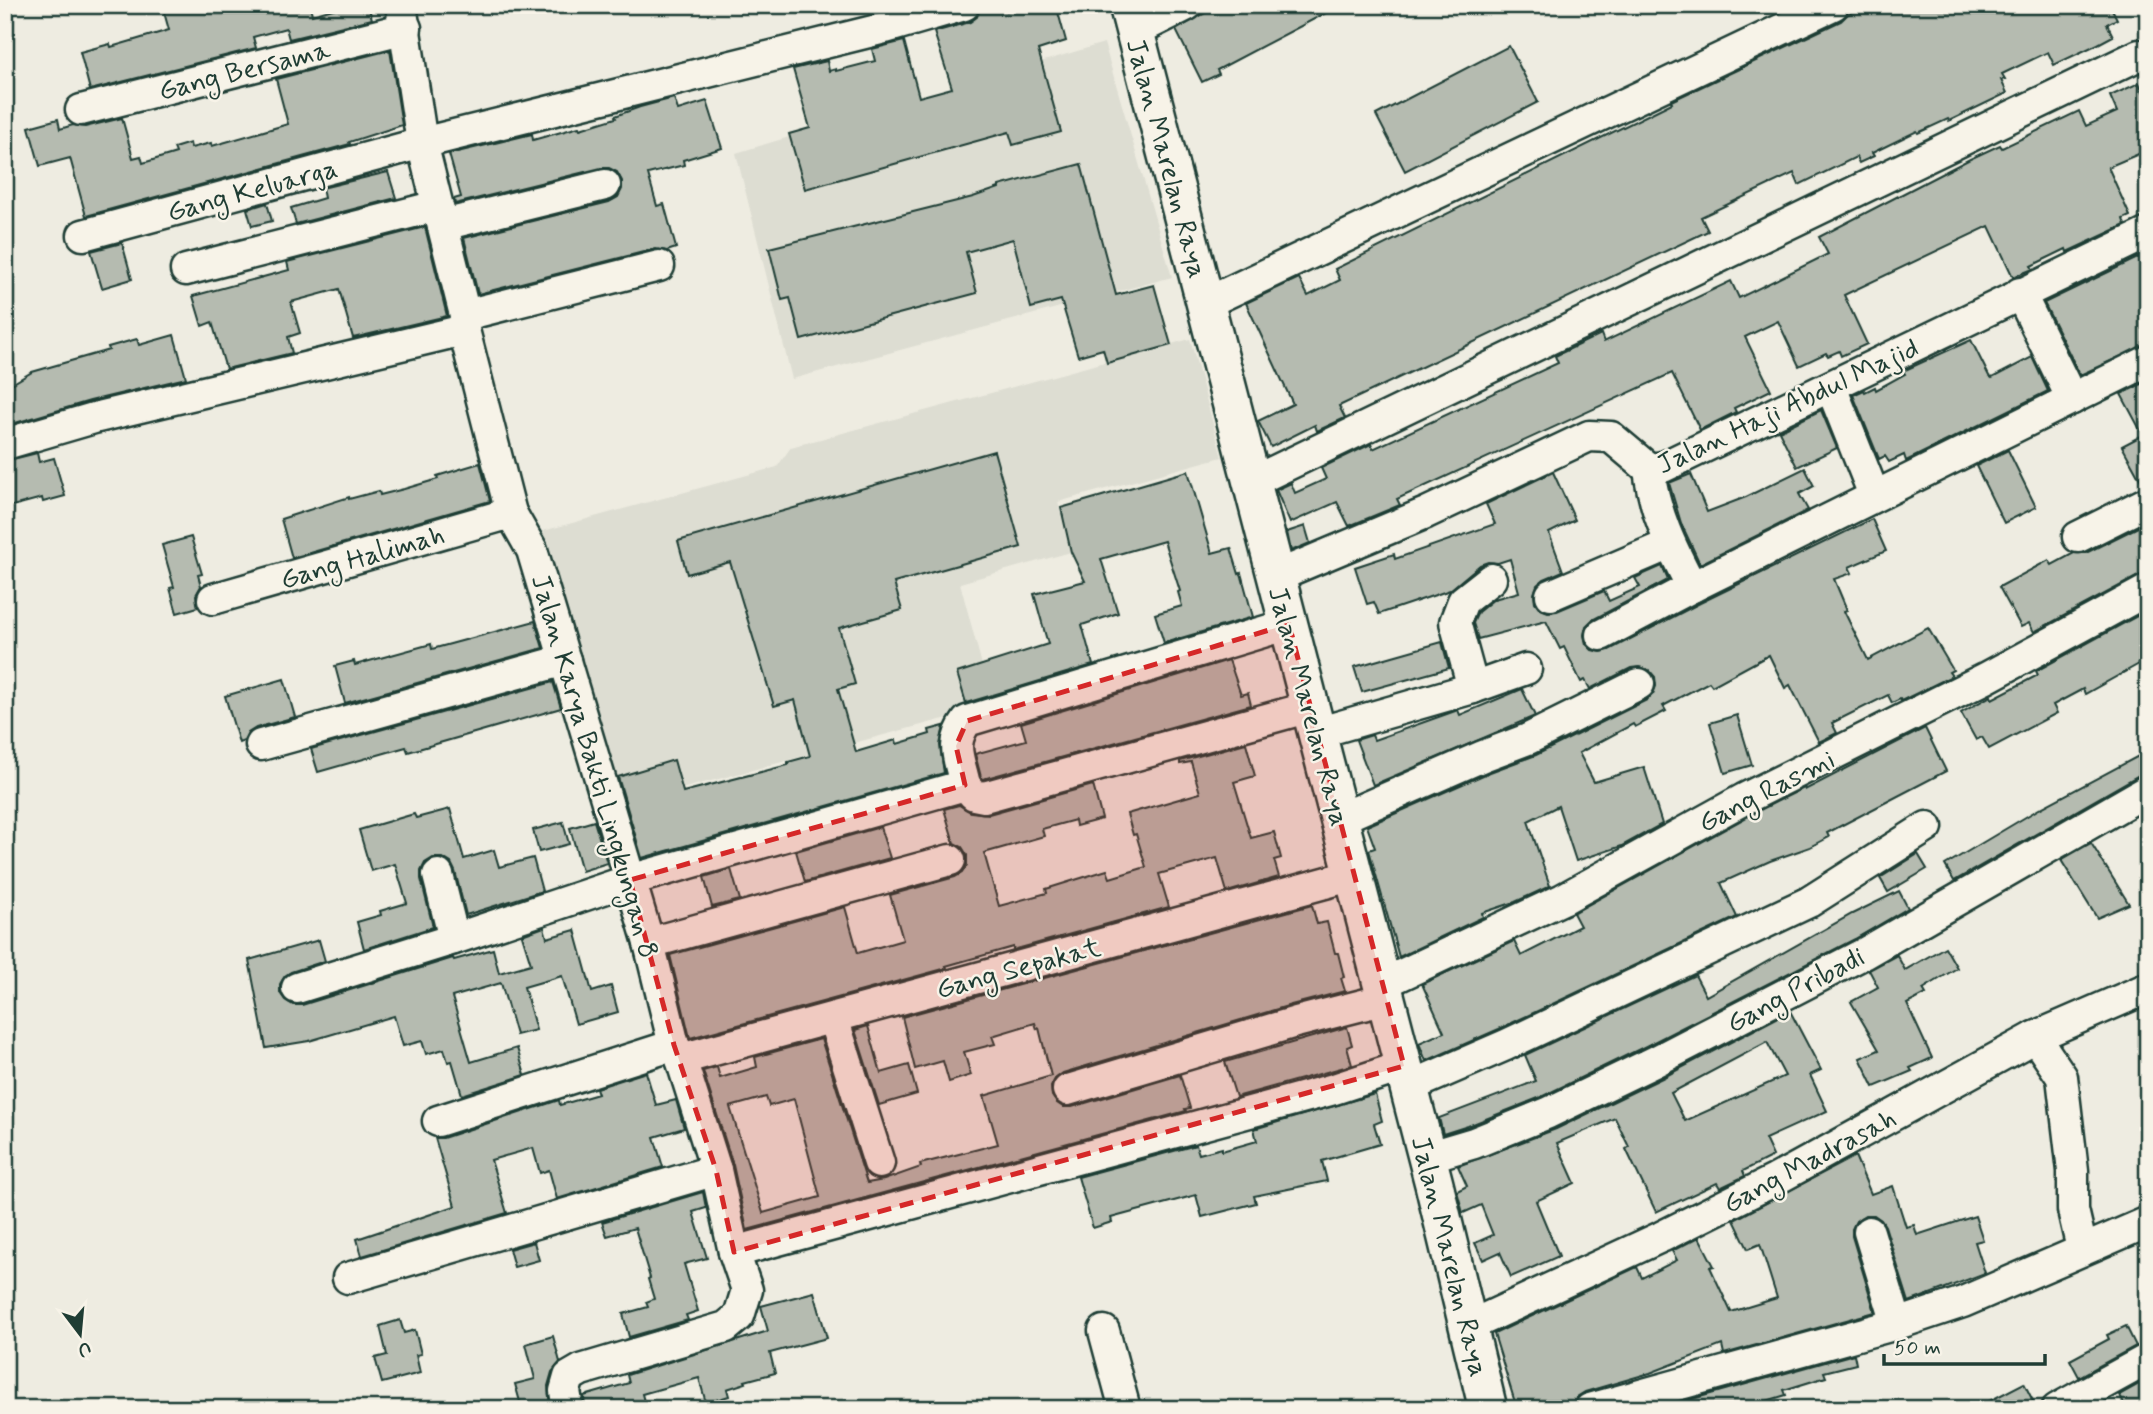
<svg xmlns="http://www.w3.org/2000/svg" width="2153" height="1414" font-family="Mynerve,sans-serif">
  <rect width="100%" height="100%" fill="#eeece1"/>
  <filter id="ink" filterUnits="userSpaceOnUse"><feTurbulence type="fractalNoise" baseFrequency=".0143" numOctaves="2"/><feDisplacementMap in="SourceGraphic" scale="14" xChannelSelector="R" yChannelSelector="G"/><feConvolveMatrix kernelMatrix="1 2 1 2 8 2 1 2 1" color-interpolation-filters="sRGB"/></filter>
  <g filter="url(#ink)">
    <g fill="#ddddd2">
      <path d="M1104,43L1172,277L792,379L736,153Z"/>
      <path d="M1190,339L1222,457L1058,502L1071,552L960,583L993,706L617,806L543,531L777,467L791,447Z"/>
    </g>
    <g fill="#b5bbb0" stroke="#1f3d34" stroke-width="2" fill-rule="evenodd">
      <path d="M162,5H310L312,15L347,5H368L372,19L289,39L286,28L253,37L256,48L90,90L80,52L110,44L111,47L169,30Z"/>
      <path d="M981,5H1006L1007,11L1026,5H1056L1066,41L1038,50L1061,132L1013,145L1009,132L805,189L789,134L810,128L793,69L827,61L829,71L836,69V71L875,61L872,49L904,41L919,97L952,88L934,32L970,22L977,17Z"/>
      <path d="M1219,5H1341L1217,70L1219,74L1202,82L1176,30Z"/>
      <path d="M1866,5H2110L2117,19L2107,24L2113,36L2098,44L2054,65L2048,52L2002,74L2005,79L2001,80L2007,93L1949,121L1948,119L1918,133L1917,131L1872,153L1874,156L1859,163L1856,157L1799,185L1794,173L1701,217L1708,231L1339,406L1345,418L1317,431L1315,425L1271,447L1258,421L1293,404L1246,303L1299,278L1308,296L1340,280L1335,269L1672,103L1671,101L1841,21L1848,14Z"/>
      <path d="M1509,46L1538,102L1405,171L1376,115Z"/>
      <path d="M390,50L402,125L349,142L350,144L86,216L70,158L40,166L29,127L58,119L60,129L73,125L85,127L122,118L133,158L141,156L143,163L176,153L174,148L190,143L191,148L211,143L212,146L288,124L276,79Z"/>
      <path d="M2139,83L2148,102V150L2108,167L2130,216L2123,219L2125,225L2067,252L2066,249L2031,266L2033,269L2013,277L1989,226L1844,295L1867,344L1841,356L1839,351L1828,356L1826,353L1799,366L1778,321L1745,337L1771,390L1734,408L1736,412L1700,430L1672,373L1397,499L1400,505L1349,526L1337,502L1290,523L1276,490L1291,483L1295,493L1326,479L1321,468L1371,444L1373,449L1558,363L1555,356L1601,334L1604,342L1731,281L1739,298L1828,254L1819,237L1970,159L2000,145L2002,148L2079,111L2086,126L2117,112L2110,96Z"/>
      <path d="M674,98L678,110L707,101L722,148L683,160L684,165L648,174L657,206L664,204L676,248L667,251L655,249L478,294L464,238L609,202L618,197L622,189V181L617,172L609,168H601L455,204L454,199L461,197L449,154L532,134L533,140L579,127L580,129L616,118L615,116L640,107Z"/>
      <path d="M1081,164L1116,295L1154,285L1171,345L1107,363L1103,349L1078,356L1061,300L1031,308L1013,239L966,252L977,293L801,340L790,298L782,300L769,248L973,197L999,188V186Z"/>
      <path d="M388,172L396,198L296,224L291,208L324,198L322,188Z"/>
      <path d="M267,203L272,221L252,226L247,209Z"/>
      <path d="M425,227L447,316L353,338L339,289L291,302L300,333L288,337L292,353L226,369L212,322L202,326L193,296L289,270L287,262Z"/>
      <path d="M122,243L132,279L102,288L91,251Z"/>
      <path d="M2148,253V344L2080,375L2044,303Z"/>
      <path d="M174,335L186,378L90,401L5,426V388L32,372L109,350L108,347L137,339L139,345Z"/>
      <path d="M1971,340L1989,376L1992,378L2032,357L2048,391L1906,461L1904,455L1889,462L1885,456L1879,459L1853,395L1864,390L1865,392L1875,387L1876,390L1905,374L1903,371Z"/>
      <path d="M2148,381V485L2144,486L2122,446L2143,435L2121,394Z"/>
      <path d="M1821,410L1837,448L1797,467L1779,431Z"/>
      <path d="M2008,450L2036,507L2004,523L1976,466Z"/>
      <path d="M994,451L1021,547L894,583L902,610L839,628L855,684L838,689L856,752L896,740L897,744L930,734L929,730L944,726L940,745L944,773L642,858L618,777L674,760L683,792L788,765V762L810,756L795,700L774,706L730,562L687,574L678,541Z"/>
      <path d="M37,453L39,462L54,458L65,496L43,502L42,498L5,508V461Z"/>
      <path d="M480,463L490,501L292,558L281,519L349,497V499L379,491L380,495L404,489L438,479L437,476Z"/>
      <path d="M1805,468L1814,486L1799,494L1808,510L1700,564L1681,523L1669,483L1691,474L1707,512L1746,497Z"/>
      <path d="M1188,471L1212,553L1231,548L1239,574L1241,573L1253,617L1164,643L1155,614L1182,606L1178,592L1180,591L1164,541L1101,559L1118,613L1082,625L1093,665L966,703L957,673L1048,644L1034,594L1085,581L1071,552L1061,508Z"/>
      <path d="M1553,472L1575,520L1549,533L1563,571L1544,579L1537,585L1534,594L1535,602L1540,609L1548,612L1557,611L1604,591L1609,601L1640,587L1635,578L1662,566L1668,580L1592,620L1586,626L1584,635L1586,644L1592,650L1601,652L1609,650L1700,603L1872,519L1886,551L1849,567L1852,573L1834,579L1847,610L1844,611L1868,660L1928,628L1953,670L1949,672L1952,676L1901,701L1900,699L1892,703L1888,695L1832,723L1837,733L1819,742L1790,685L1785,688L1769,655L1712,686L1709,682L1663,706L1666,711L1635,727L1633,724L1579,753L1594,782L1644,767L1662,824L1622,846L1576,861L1558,806L1528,821L1550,886L1515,902L1482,913L1483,917L1399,957L1369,850L1375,848L1367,826L1490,772L1536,755L1647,700L1653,694L1656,686L1655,677L1649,670L1639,667L1631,668L1590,689L1585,680L1581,682L1564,647L1560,649L1546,621L1478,639L1473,623L1478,612L1494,599L1519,592L1510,559L1498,563L1488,562L1480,565L1450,590L1379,614L1374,602L1367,604L1355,567L1394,554L1395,559L1495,524L1486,504Z"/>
      <path d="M2148,522V573L2140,575L2034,632L2029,623L2021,627L1999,587L2049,560L2052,565L2074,553H2086Z"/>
      <path d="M1305,526L1310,543L1291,551L1287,532Z"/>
      <path d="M191,537L202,574L198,575L201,586L196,595L198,607L177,613L170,588L174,587L162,545Z"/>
      <path d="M2148,610V659L2085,694L2083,689L2053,705L2057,713L1989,749L1982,737L1976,740L1961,713L1991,696L1992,699L2038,675L2036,671Z"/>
      <path d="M535,621L543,648L345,703L335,666L354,661L355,665L431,644L432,649Z"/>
      <path d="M1442,642L1449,668L1362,692L1354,667Z"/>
      <path d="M1229,660L1241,695L1248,693L1251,705L983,779L981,777L975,754L1026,740L1021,723Z"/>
      <path d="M284,679L295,717L256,728L248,733L244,741L239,743L225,696Z"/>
      <path d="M553,682L561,708L408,752L406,747L318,772L311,749Z"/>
      <path d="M1522,689L1535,716L1373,785L1356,740L1372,735L1374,740L1458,710L1460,715Z"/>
      <path d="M1737,715L1752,765L1725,773L1710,723Z"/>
      <path d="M1925,728L1946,771L1827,833L1829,837L1810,847L1770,861L1721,883L1737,917L1499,1029L1426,1061L1419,1043L1444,1032L1422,984L1514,941L1521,956L1580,926L1573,913L1752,814L1804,788L1805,790Z"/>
      <path d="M1246,743L1255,776L1234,782L1251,838L1274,832L1281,858L1274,860L1279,877L1227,892L1217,858L1159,874L1169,907L1013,950V947L946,966L947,968L690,1038L670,955L845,907L858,953L903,940L890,895L955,877L962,873L967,865V855L962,847L954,843L944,809L959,805L971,812L989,814L1093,785L1102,819L1076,826L1075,820L1042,829L1044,836L984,853L999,906L1047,893L1046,889L1107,870L1110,878L1146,867L1136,834L1133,835L1127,814L1200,793L1191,762L1180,764V761Z"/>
      <path d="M2148,751V773L2139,775L1954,881L1945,865L2039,809Z"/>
      <path d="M450,809L464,859L494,850L499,867L533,858L542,891L466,915L455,871L451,863L443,858H433L425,863L421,871V879L433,927L364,949L357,922L381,915L380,911L407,903L395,864L371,871L359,830L414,814L416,818Z"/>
      <path d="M594,821L607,863L582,871L570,828Z"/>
      <path d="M563,822L569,844L539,852L533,830Z"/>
      <path d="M880,827L890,858L805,882L796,851Z"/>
      <path d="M2091,843L2129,904L2097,918L2061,860Z"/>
      <path d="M1918,854L1927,869L1888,892L1880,878Z"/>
      <path d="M731,869L740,900L712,907L704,877Z"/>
      <path d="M1899,891L1908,908L1855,939L1646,1046L1541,1097L1468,1126L1443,1134L1439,1118L1536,1081L1525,1055L1695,975L1706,996L1852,914Z"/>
      <path d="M1312,905L1317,924L1327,922L1335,953H1338L1344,977L1341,978L1345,991L1291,1005L1063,1073L1055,1079L1051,1087L1052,1096L1057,1103L1063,1107H1072L1180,1075L1190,1108L1185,1109L1186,1111L747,1230L733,1165L703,1071L717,1067L720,1078L757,1067L755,1057L821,1039L867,1183L884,1180L921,1167L920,1164L998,1144L984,1096L1051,1076L1039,1028L1037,1029L1035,1023L992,1036L995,1044L964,1052L971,1075L949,1082L943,1061L915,1069L902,1017ZM766,1097L769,1106L794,1099L820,1197L763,1213L730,1107Z"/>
      <path d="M544,927L547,938L575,930L592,992L611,986L618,1012L576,1024L562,976L524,987L536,1030L516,1035L501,983L452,997L471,1062L517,1048L525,1075L462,1095L452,1061L448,1062L444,1049L426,1054L422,1041L403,1046L394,1016L309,1041L266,1048L249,960L319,940L325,961L291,972L285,976L280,984V993L285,1000L293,1005H302L453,958L454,960L493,949L499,973L531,964L522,935Z"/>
      <path d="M1945,947L1957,968L1923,989L1926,994L1907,1004L1932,1058L1910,1068L1912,1071L1874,1087L1860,1058L1879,1050L1851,1002L1878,987L1869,970L1897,955L1905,970Z"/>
      <path d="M1790,1011L1821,1070L1810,1075L1827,1111L1765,1139L1773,1156L1743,1171L1745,1176L1720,1188L1717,1183L1656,1212L1626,1149L1629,1147L1615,1118L1557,1143L1575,1183L1536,1201L1559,1256L1511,1277L1500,1252L1483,1260L1475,1243L1493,1235L1481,1205L1463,1213L1457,1191L1467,1186L1458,1166L1556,1129L1662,1078ZM1767,1042L1785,1076L1685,1121L1671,1093Z"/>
      <path d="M868,1026L881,1073L909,1065L917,1094L879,1105L855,1030Z"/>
      <path d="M1347,1027L1352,1045L1347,1047L1352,1065L1236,1097L1225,1062Z"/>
      <path d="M646,1072L656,1105L676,1100L684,1128L654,1137L663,1167L557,1199L549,1170L540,1173L533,1148L491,1160L507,1213L362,1256L357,1239L455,1206L435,1138H443L559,1100L560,1105L598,1094L596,1088Z"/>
      <path d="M1375,1094L1382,1121L1374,1124L1380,1144L1322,1161L1327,1181L1254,1196L1256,1203L1202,1217L1196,1195L1111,1218L1112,1222L1093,1228L1078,1177L1196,1145L1199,1154L1222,1148V1151L1257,1141L1254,1129Z"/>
      <path d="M1855,1156L1871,1194L1893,1186L1906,1227L1914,1225L1917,1235L1975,1216L1983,1240L1975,1242L1985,1273L1909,1302L1885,1226L1881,1220L1874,1215H1865L1856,1221L1852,1229V1236L1875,1312L1724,1354L1722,1345L1650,1373L1585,1392L1577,1397L1573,1409H1517L1494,1334L1637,1267L1642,1278L1677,1260L1672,1251L1699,1237L1714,1266L1710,1267L1731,1312L1777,1298L1760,1244L1748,1249L1734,1220Z"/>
      <path d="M703,1192L706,1208L693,1212L707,1258L684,1264L698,1311L686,1315L688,1320L629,1337L623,1314L648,1307L646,1302L654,1299L648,1279L650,1278L635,1228L607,1236L602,1222Z"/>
      <path d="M534,1242L539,1260L514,1267L509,1249Z"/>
      <path d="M814,1292L827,1338L770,1353L775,1373L745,1381L746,1383L727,1389L729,1396L706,1403L699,1378L642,1394L646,1409H585L584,1396L629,1383L627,1375L768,1331L761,1306Z"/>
      <path d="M400,1320L404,1333L415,1330L421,1354L416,1355L420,1373L382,1383L375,1358L387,1355L380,1326Z"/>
      <path d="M2126,1326L2136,1346L2079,1377L2070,1360L2109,1339L2107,1335Z"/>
      <path d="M553,1336L560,1362L552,1372L548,1386L550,1409H522L515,1384L535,1379L526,1344Z"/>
      <path d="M1854,1354L1856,1364L1824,1372L1826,1377L1784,1390L1786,1395L1740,1409H1665L1664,1407Z"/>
      <path d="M2148,1379V1409H2127L2119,1395Z"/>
      <path d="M2024,1383L2037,1409H1974Z"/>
    </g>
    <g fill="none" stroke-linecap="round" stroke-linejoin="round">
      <g stroke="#1f3d34" stroke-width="35">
        <g id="minor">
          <path d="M401,5L422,143L465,315L464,330L511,513L532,550L649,943L674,1045L681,1059L716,1170L734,1252L747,1290L739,1316L726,1327L581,1370L569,1377L565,1391L568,1409"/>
          <path d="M1135,31L1187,5"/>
          <path d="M81,110L406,28"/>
          <path d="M443,225L605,185"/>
          <path d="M83,235L422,143L885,28L964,5"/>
          <path d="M186,270L437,206"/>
          <path d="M2020,293L2072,399"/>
          <path d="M1206,303L1833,5"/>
          <path d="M465,315L659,266"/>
          <path d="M1831,387L1874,495"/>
          <path d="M5,444L94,418L464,330"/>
          <path d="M1649,469C1654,512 1672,549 1692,587L2148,361"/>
          <path d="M1252,482L2139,55"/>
          <path d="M2078,537L2148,502"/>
          <path d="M1276,576L1426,513L1589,436L1611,437L1649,469L1663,467L2148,233"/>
          <path d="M1551,595L1670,544"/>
          <path d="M213,599L511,513"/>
          <path d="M1601,635L1692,587"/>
          <path d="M1473,688L1455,622L1463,601L1491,579"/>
          <path d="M1317,733L1473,688L1526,669"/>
          <path d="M261,745L565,660"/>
          <path d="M965,785L974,795L984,797L1310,707"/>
          <path d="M1339,819L1483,756L1528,739L1639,684"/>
          <path d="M438,875L454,939"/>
          <path d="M649,943L950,860"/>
          <path d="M1382,984L1563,899L1744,799L1986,678L2148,590"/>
          <path d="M297,988L454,939L630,880L965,785C960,759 949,745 967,721L1289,624"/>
          <path d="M833,1018L879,1163"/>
          <path d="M2035,1037L2062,1077L2073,1171V1210L2082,1249"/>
          <path d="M681,1059L1354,875"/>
          <path d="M1409,1087L1506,1045L1809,902L1927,827"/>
          <path d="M1068,1090L1296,1022L1386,999"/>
          <path d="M438,1121L674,1045"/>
          <path d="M1427,1157L1474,1143L1548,1113L1654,1062L1863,954L2148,790"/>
          <path d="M1869,1232L1897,1324"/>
          <path d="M734,1252L1334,1089L1404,1066"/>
          <path d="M348,1278L716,1170"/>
          <path d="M1467,1327L1661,1237L1775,1180L2035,1037L2148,988"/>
          <path d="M1104,1331L1125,1409"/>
          <path d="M1590,1409L1897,1324L1963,1302L2148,1222"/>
          <path d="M2057,1409L2148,1359"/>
        </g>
      </g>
      <g stroke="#1f3d34" stroke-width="42">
        <path id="major" d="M1128,5L1434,1184L1488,1409"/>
      </g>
      <use href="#minor" stroke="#f7f3e8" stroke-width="30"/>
      <use href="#major" stroke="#f7f3e8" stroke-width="37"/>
    </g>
  </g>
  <path fill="#d62828" fill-opacity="0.2" stroke="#d62828" stroke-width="5" stroke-dasharray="14 9" stroke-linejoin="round" d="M1289,624L1404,1066L734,1252L716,1170L674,1045L630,880L965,785L956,746L967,721Z"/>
  <g text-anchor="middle" stroke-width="5" stroke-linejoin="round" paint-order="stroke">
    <g font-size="28" fill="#1f3d34" stroke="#f7f3e8">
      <text transform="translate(244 69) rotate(-14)" y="10">Gang Bersama</text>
      <text transform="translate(1168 158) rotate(75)" y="10">Jalan Marelan Raya</text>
      <text transform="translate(252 189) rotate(-15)" y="10">Gang Keluarga</text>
      <text transform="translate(1787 405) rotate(-25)" y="10">Jalan Haji Abdul Majid</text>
      <text transform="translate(362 556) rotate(-16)" y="10">Gang Halimah</text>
      <text transform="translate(1310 706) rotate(75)" y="10">Jalan Marelan Raya</text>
      <text transform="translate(596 766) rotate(74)" y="10">Jalan Karya Bakti Lingkungan 8</text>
      <text transform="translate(1766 790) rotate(-27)" y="10">Gang Rasmi</text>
      <text transform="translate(1018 967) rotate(-15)" y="10">Gang Sepakat</text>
      <text transform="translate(1795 989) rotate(-28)" y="10">Gang Pribadi</text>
      <text transform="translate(1809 1160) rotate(-28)" y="10">Gang Madrasah</text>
      <text transform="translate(1451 1256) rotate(76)" y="10">Jalan Marelan Raya</text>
    </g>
  </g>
  <rect width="2153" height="1414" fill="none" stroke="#f7f3e8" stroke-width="28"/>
  <rect x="14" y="14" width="2125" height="1386" fill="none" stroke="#1f3d34" stroke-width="2.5" filter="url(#ink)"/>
  <g transform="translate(80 1334) rotate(164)" stroke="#f7f3e8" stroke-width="5" paint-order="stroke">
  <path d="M0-5L12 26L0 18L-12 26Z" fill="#1f3d34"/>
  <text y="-10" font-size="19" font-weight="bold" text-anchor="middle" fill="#1f3d34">U</text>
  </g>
  <path d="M1884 1354v10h161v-10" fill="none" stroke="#1f3d34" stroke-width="3.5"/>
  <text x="1894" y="1354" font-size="21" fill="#1f3d34" stroke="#f7f3e8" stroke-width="5" paint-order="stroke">50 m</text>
</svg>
